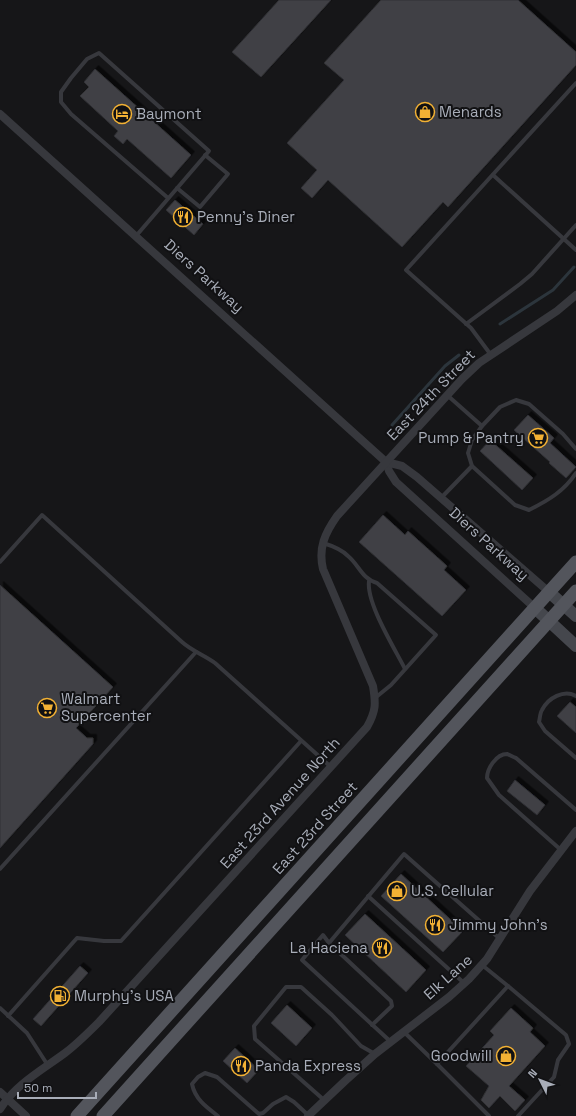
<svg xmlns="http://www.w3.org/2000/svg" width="576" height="1116" font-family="'Space Grotesk',sans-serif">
  <defs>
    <filter id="shadow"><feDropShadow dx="3.5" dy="-3.5" stdDeviation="0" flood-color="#0009"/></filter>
  </defs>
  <rect width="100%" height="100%" fill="#161618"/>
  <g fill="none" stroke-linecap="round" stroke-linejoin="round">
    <g stroke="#2c353c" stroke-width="3">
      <path d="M500,324L553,290L574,267"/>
      <path d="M392,425L445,366L459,355"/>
    </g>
  </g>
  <g fill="#404145" stroke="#303034" filter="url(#shadow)">
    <path d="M279,0H331L261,77L232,52Z"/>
    <path d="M381,0H518L576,52V65L448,207L443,202L402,247L328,180L312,198L301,188L317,170L287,143L344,80L324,63Z"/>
    <path d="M95,69L191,155L171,178L127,139L123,144L114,136L118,131L80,96L89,87L84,82Z"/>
    <path d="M175,200L203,224L194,235L166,210Z"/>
    <path d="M528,415L554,438L550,443L576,467L566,478L549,463L550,462L514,430Z"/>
    <path d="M490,440L533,478L522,490L480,451Z"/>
    <path d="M383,515L405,535L408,531L447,566L444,570L466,590L442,616L359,542Z"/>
    <path d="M0,585L113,687L76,728L87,738H93V744L0,848Z"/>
    <path d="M570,702L576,707V733L557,716Z"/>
    <path d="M515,780L545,805L537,815L507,791Z"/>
    <path d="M401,874L463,931L443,952L381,896Z"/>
    <path d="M365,914L426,970L406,992L345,935Z"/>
    <path d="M80,966L88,973L41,1026L33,1019Z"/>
    <path d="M287,1005L312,1028L296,1046L271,1023Z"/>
    <path d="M511,1008L533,1028L530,1032L545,1046L509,1086L525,1100L515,1111L500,1096L489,1108L481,1100L489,1086L466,1066L494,1035L490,1031Z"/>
    <path d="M235,1048L259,1070L247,1083L223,1061Z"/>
  </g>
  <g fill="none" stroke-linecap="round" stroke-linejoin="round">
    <g stroke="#37383d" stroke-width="4">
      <path d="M493,175L576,250"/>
      <path d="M177,188L200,207L228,174L205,155"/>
      <path d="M136,236L209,151L99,53L87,59L71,78L61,92V102L71,114L168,198"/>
      <path d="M466,324L520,284L532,274L576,225"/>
      <path d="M491,355L471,328L406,270L576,83"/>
      <path d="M447,395L482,426"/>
      <path d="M576,449L563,434L529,404L516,400L500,407L482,426L472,440L468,453L472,466L515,505L529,510C549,500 564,491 576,473"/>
      <path d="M441,498L472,466"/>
      <path d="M323,543C333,546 341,549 348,556C359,565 362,579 377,583L436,635L391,685L375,698"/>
      <path d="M0,562L42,515L182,642C192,651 204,655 215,663L331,767"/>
      <path d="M369,581C366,603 395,649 405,669"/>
      <path d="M576,696C564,689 548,698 542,710C540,713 540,718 539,722L545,731L576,758"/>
      <path d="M561,850L499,795L487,778C487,769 496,754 507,754C510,755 513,757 516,758L576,810"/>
      <path d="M0,869L196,652"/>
      <path d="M368,896L464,983"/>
      <path d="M329,943L391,1001L392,1006L372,1025"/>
      <path d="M508,986L566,1035L569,1044L558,1060L554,1077L518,1116"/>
      <path d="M0,1008L27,1033L47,1064"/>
      <path d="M8,1016L77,938L104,941H121L301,741"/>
      <path d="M404,1032L437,1064L508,986L482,965"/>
      <path d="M391,1042L302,960L323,935L329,943L404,854L500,939"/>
      <path d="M437,1064L489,1116"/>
      <path d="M324,1100L255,1039L254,1026L286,987H301L332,1015L361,1046L375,1054"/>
      <path d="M218,1116C206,1107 195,1099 192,1084L198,1077L205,1073L217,1077L259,1114L263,1113L273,1104L286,1097L294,1102L308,1115"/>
    </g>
    <g stroke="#37383d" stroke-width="8">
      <path d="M0,114L386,462L389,471L396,482L535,608"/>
      <path d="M386,462L402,466L417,477L549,592"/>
      <path d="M0,1092L26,1116"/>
      <path d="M0,1109C16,1084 42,1070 65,1053C77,1044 88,1033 99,1022L367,727C376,711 376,704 373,686L323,569C318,548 325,533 337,516L462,379L479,363L557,311L576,295"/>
      <path d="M308,1116L345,1081L375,1054L449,997L469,979L487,959L530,891L576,831"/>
    </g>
    <g stroke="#45474d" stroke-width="12">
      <path d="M549,592L576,616"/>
      <path d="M535,608L576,646"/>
    </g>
    <g stroke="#53555c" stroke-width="13">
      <path d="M77,1116L576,562"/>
      <path d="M103,1116L576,591"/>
    </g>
  </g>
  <defs>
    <g id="shop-ring" transform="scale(1)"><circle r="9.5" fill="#111113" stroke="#f2b134" stroke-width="1.5"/><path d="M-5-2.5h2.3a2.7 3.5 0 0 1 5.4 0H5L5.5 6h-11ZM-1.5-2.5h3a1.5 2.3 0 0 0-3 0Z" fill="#f2b134"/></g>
    <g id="hotel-ring" transform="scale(1)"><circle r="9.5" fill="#111113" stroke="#f2b134" stroke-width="1.5"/><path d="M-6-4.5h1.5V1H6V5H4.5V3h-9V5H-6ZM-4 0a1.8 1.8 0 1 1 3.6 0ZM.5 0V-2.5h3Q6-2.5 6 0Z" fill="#f2b134"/></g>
    <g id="restaurant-ring" transform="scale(1)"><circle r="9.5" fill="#111113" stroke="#f2b134" stroke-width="1.5"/><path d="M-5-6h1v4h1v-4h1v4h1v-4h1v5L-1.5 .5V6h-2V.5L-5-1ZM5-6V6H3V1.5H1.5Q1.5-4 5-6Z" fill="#f2b134"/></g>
    <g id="supermarket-ring" transform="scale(1)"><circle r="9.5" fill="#111113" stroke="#f2b134" stroke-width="1.5"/><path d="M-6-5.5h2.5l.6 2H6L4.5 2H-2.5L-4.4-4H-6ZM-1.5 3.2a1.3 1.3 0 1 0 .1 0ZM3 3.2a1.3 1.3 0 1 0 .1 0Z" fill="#f2b134"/></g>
    <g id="fuel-ring" transform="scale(1)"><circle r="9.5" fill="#111113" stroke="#f2b134" stroke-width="1.5"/><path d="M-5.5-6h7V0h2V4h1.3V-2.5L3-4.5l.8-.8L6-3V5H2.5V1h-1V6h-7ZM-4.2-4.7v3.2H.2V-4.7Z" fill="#f2b134"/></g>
  </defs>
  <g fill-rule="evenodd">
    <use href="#shop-ring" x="425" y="112"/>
    <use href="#hotel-ring" x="122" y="114"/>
    <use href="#restaurant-ring" x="183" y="217"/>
    <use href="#supermarket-ring" x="538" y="438"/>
    <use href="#supermarket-ring" x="47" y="708"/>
    <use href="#shop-ring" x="397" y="891"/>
    <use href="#restaurant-ring" x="435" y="925"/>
    <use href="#restaurant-ring" x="382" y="948"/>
    <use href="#fuel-ring" x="60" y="996"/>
    <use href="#shop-ring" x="506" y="1056"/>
    <use href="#restaurant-ring" x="241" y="1066"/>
  </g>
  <g text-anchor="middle" stroke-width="4" stroke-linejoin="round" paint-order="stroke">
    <g font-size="15" fill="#a8adb8" stroke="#111113" text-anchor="start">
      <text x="439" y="117">Menards</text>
      <text x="136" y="119">Baymont</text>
      <text x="197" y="222">Penny's Diner</text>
      <text x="524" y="443" text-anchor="end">Pump &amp; Pantry</text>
      <text x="61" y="704">Walmart<tspan x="61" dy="17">Supercenter</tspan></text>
      <text x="411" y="896">U.S. Cellular</text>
      <text x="449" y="930">Jimmy John's</text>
      <text x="368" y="953" text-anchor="end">La Haciena</text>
      <text x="74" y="1001">Murphy's USA</text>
      <text x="492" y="1061" text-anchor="end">Goodwill</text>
      <text x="255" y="1071">Panda Express</text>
    </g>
    <g font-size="15" fill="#a8adb8" stroke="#111113">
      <text transform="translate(204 276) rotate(42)" y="5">Diers Parkway</text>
      <text transform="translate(431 395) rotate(-46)" y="5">East 24th Street</text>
      <text transform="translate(489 544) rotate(42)" y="5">Diers Parkway</text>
      <text transform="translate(280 803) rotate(-48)" y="5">East 23rd Avenue North</text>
      <text transform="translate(315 828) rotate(-48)" y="5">East 23rd Street</text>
      <text transform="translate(448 977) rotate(-42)" y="5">Elk Lane</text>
    </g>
  </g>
  <g transform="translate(540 1080) rotate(312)" stroke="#111113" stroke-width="3" paint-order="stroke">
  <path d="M0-3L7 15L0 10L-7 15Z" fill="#a8adb8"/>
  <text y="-6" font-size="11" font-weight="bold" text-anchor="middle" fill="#a8adb8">N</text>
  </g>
  <path d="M18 1092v6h78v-6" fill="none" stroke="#a8adb8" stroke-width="2"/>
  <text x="24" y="1092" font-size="12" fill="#a8adb8" stroke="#111113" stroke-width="3" paint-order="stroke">50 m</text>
</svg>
